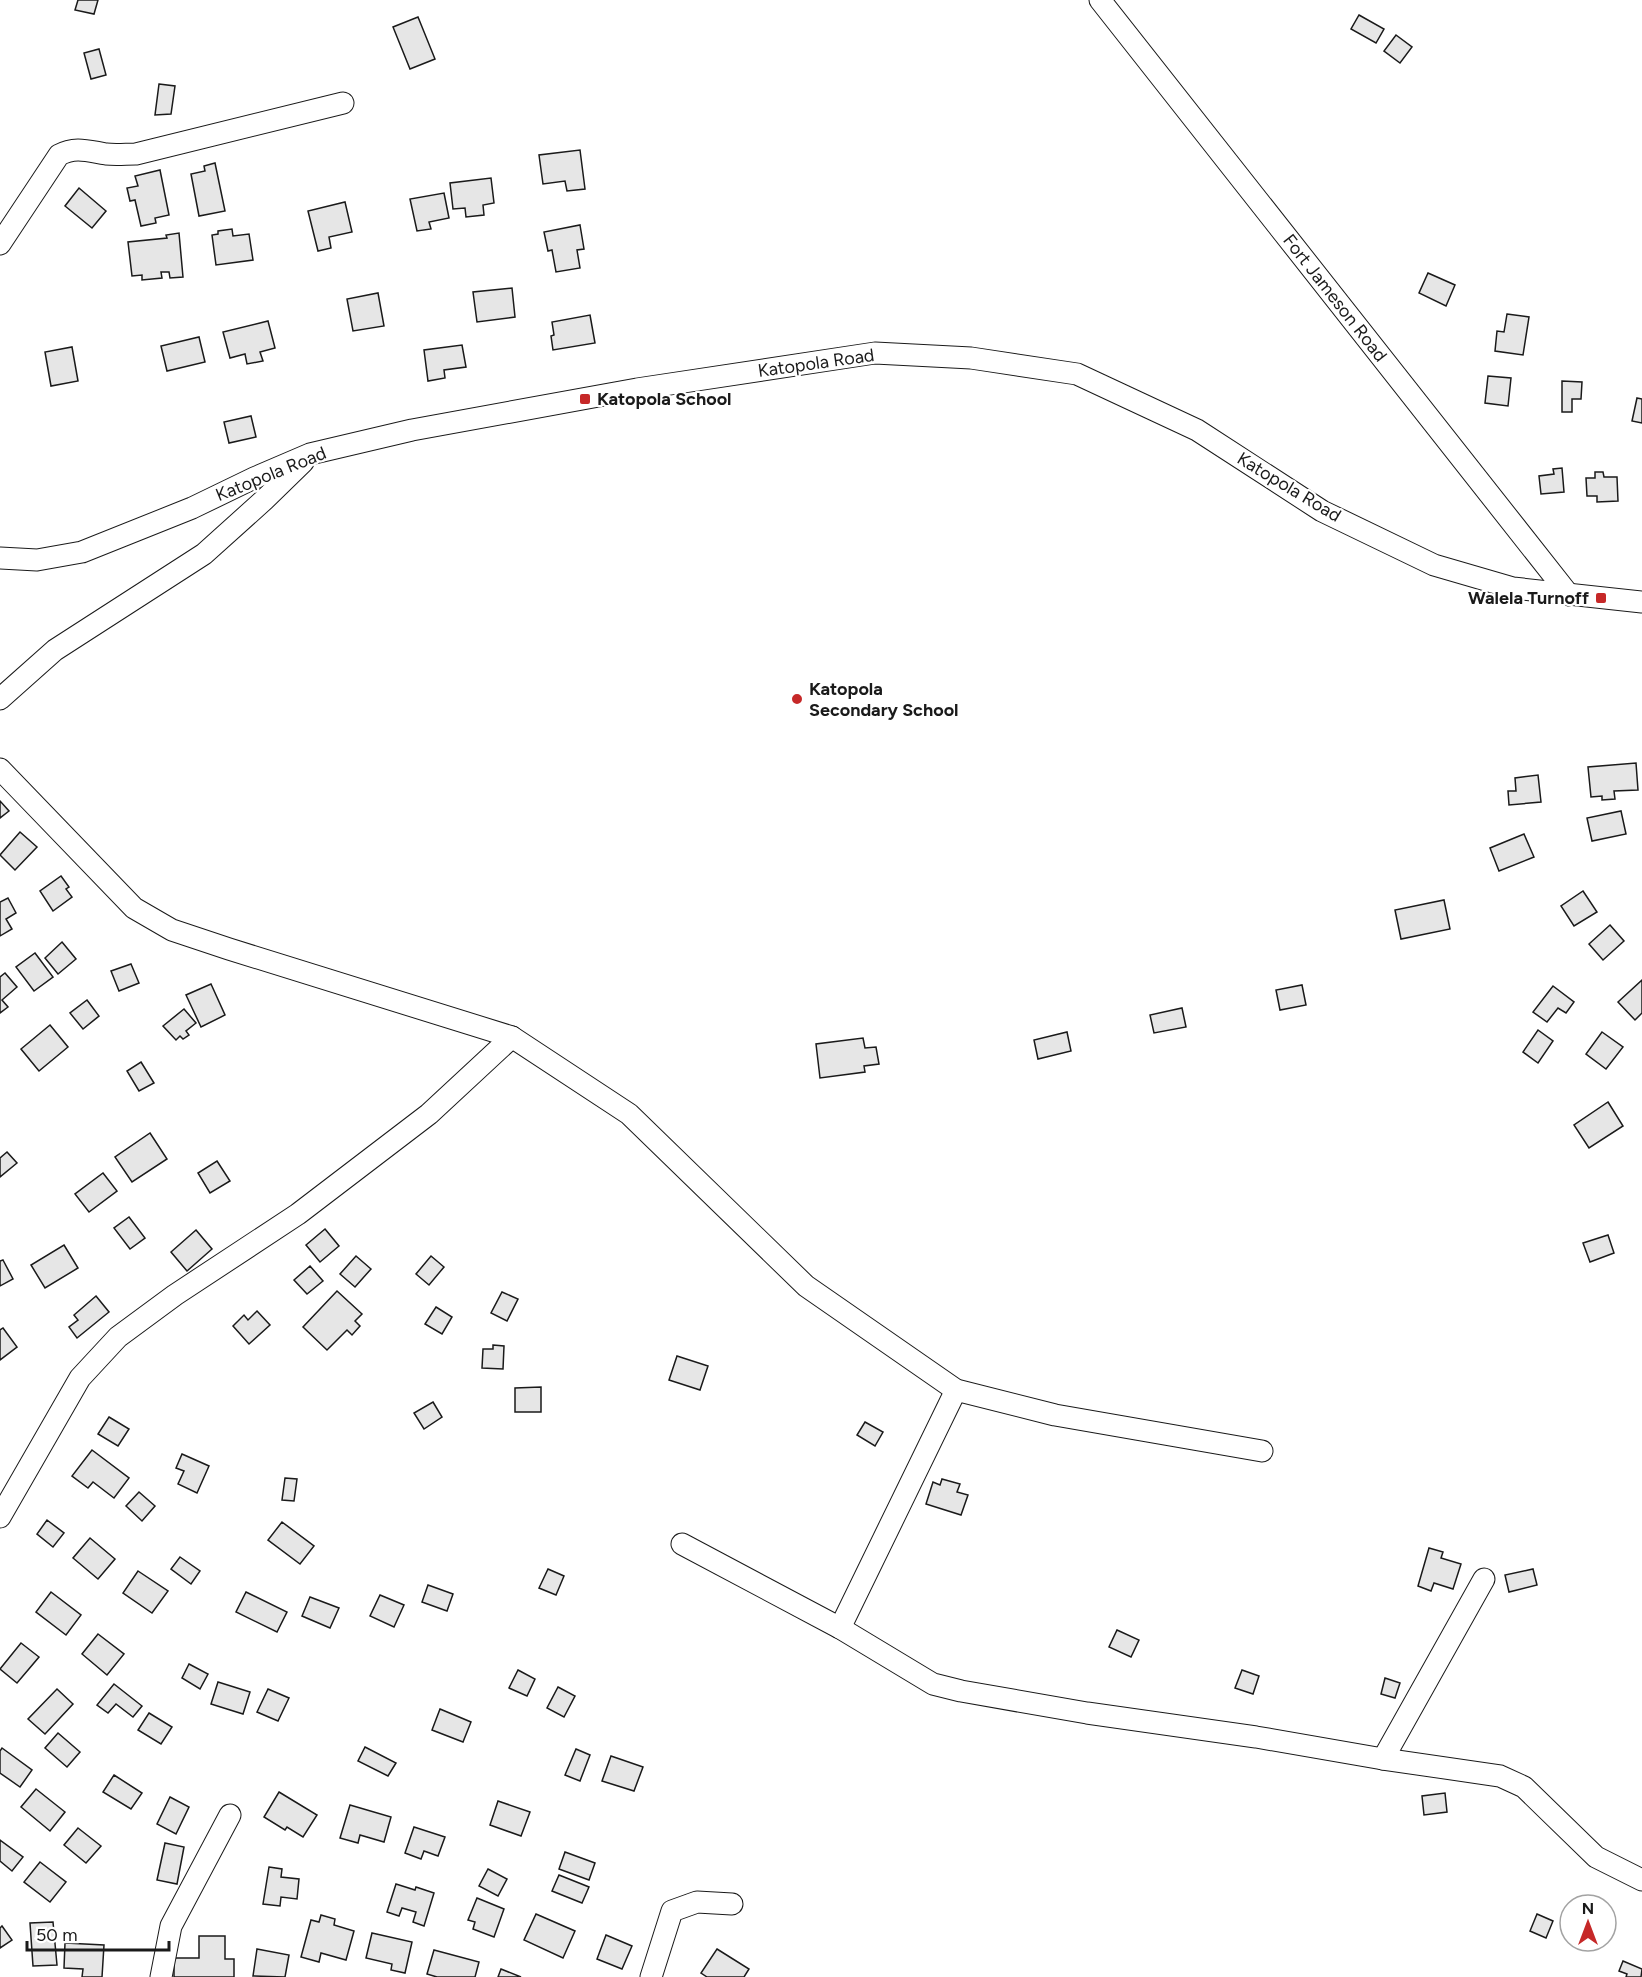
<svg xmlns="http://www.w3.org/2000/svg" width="1642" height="1977" font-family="Figtree,sans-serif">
  <rect width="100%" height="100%" fill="#fff"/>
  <g fill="#e6e6e6" stroke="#1a1a1a" stroke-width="1.5">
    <path d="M78,0H98L94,14L75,10Z"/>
    <path d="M1359,15L1384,29L1376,43L1351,29Z"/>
    <path d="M418,17L435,59L410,69L393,27Z"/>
    <path d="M1396,35L1412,47L1400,63L1384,51Z"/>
    <path d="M99,49L106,75L91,79L84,53Z"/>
    <path d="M159,84L175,86L171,114L155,115Z"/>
    <path d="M580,150L585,189L567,191L565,181L543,184L539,155Z"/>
    <path d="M215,163L225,211L199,216L191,174L205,171L204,166Z"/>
    <path d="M160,170L169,215L155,218L156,223L141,226L135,200L130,201L127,188L138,186L135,176Z"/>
    <path d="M491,178L494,203L483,205L484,215L466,217L465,208L453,209L450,183Z"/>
    <path d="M79,188L106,211L92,228L65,206Z"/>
    <path d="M444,193L449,218L429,222L431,229L417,231L410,199Z"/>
    <path d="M345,202L352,232L329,237L331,248L318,251L308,211Z"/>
    <path d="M580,225L584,249L577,250L580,268L556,272L552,250L548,251L544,232Z"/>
    <path d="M232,229L233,236L249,234L253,260L216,265L212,235L218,234V231Z"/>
    <path d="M179,233L183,277L170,278L169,272H161L162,278L142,280V275L132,276L128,242L167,238L166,235Z"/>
    <path d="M1428,273L1455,285L1446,306L1419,293Z"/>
    <path d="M512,288L515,317L477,322L473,292Z"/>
    <path d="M378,293L384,326L353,331L347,299Z"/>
    <path d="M1507,314L1529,317L1523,355L1495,351L1497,331L1504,332Z"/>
    <path d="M590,315L595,343L553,350L551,336L554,335L552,322Z"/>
    <path d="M268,321L275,348L260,352L263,361L247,364L245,354L230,358L223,332Z"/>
    <path d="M199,337L205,362L167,371L161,346Z"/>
    <path d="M462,345L466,367L444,370L445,378L428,381L424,350Z"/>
    <path d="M72,347L78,381L51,386L45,352Z"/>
    <path d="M1488,376L1511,378L1508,406L1485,403Z"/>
    <path d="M1562,381L1582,382L1581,399H1572V412H1562Z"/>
    <path d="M1637,398L1642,399V423L1632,421Z"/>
    <path d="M251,416L256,437L229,443L224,422Z"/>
    <path d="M1562,468L1564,492L1541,494L1539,476L1554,474L1553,469Z"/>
    <path d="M1595,472H1603L1604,477H1617L1618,501L1597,502V496H1587L1586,478H1595Z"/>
    <path d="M1636,763L1638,790L1614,791L1615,799L1602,800V796L1591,797L1588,767Z"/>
    <path d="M1538,775L1541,802L1509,805L1508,791H1516L1515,778Z"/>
    <path d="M0,801L9,811L0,818Z"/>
    <path d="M1621,811L1626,834L1592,841L1587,818Z"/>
    <path d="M20,832L37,847L15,870L0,855Z"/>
    <path d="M1524,834L1534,857L1499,871L1490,848Z"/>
    <path d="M61,876L69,887L66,889L72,897L53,911L40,891Z"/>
    <path d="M1583,891L1597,912L1574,926L1561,906Z"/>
    <path d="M8,898L16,913L6,919L12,929L0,936V902Z"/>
    <path d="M1444,900L1450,929L1401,939L1395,910Z"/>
    <path d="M1610,925L1624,941L1603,960L1589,944Z"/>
    <path d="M62,942L76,959L58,974L45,958Z"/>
    <path d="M35,953L53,977L34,991L16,967Z"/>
    <path d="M131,964L139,983L119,991L111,971Z"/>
    <path d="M5,973L17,987L2,1000L8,1007L0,1013V977Z"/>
    <path d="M1642,980V1013L1635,1020L1618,1002Z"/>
    <path d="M211,984L225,1015L201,1027L186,995Z"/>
    <path d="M1302,985L1306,1005L1280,1010L1276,990Z"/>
    <path d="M1553,986L1574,1002L1566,1013L1558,1008L1547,1022L1533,1012Z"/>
    <path d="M87,1000L99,1016L83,1029L70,1013Z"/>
    <path d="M1182,1008L1186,1027L1154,1033L1150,1015Z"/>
    <path d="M184,1009L196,1023L186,1031L189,1035L183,1039L180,1036L176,1040L163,1026Z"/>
    <path d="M50,1025L68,1047L39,1071L21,1049Z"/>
    <path d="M1538,1030L1553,1041L1538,1063L1523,1052Z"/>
    <path d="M1067,1032L1071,1051L1038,1059L1034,1040Z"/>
    <path d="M1602,1032L1623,1047L1606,1069L1586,1054Z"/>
    <path d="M863,1038L865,1048L876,1047L879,1064L864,1066L865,1072L820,1078L816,1044Z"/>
    <path d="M141,1062L154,1083L139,1091L127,1071Z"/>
    <path d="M1608,1102L1623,1126L1589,1148L1574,1125Z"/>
    <path d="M150,1133L167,1159L132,1182L115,1157Z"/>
    <path d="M7,1152L17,1163L0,1177V1158Z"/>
    <path d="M217,1161L230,1181L210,1193L198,1173Z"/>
    <path d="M103,1173L117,1191L89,1212L75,1194Z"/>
    <path d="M129,1217L145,1238L130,1249L114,1228Z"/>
    <path d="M325,1229L339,1246L320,1262L306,1245Z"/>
    <path d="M196,1230L212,1249L187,1271L171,1252Z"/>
    <path d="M1608,1235L1614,1253L1590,1262L1583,1243Z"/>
    <path d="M64,1245L78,1268L45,1288L31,1265Z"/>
    <path d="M356,1256L371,1269L355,1287L340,1274Z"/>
    <path d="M431,1256L444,1267L429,1285L416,1274Z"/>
    <path d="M3,1260L13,1279L0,1286V1261Z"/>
    <path d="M310,1266L323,1281L307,1294L294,1280Z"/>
    <path d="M337,1291L362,1314L355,1321L360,1326L352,1335L347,1330L327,1350L303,1327Z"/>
    <path d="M502,1292L518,1299L507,1321L491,1313Z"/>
    <path d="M96,1296L109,1312L77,1338L69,1327L78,1320L74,1315Z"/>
    <path d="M436,1307L452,1317L442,1334L425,1324Z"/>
    <path d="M257,1311L270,1325L249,1344L233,1326L244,1315L248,1320Z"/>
    <path d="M3,1328L17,1347L0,1360V1330Z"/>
    <path d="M493,1345L504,1346L503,1369L482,1368L483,1349H493Z"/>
    <path d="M677,1356L708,1366L700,1390L669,1380Z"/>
    <path d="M541,1387V1412H515V1388Z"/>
    <path d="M433,1402L442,1417L424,1429L414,1413Z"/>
    <path d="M109,1417L129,1429L118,1446L98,1434Z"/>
    <path d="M865,1422L883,1432L875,1446L857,1435Z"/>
    <path d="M92,1450L129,1478L114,1498L93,1482L88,1488L72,1476Z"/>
    <path d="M182,1454L209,1466L197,1493L178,1484L184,1471L176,1468Z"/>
    <path d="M285,1478L297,1479L294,1501L282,1500Z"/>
    <path d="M942,1479L960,1484L957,1492L968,1495L961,1515L926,1504L933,1482L940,1485Z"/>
    <path d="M139,1492L155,1506L142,1521L126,1506Z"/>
    <path d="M47,1520L64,1533L53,1547L37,1534Z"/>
    <path d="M282,1522L314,1546L300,1564L268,1540Z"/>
    <path d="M90,1538L115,1559L98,1579L73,1558Z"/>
    <path d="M1429,1548L1443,1552L1441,1558L1461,1564L1453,1589L1434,1583L1431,1591L1418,1586Z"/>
    <path d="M180,1557L200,1571L191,1584L171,1569Z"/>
    <path d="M548,1569L564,1576L556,1595L539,1588Z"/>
    <path d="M1533,1569L1537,1585L1509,1592L1505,1575Z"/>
    <path d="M138,1571L168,1591L152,1613L123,1593Z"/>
    <path d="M428,1585L453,1594L447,1611L422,1602Z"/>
    <path d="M51,1592L81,1615L66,1635L36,1612Z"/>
    <path d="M246,1592L287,1612L277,1632L236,1612Z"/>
    <path d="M380,1595L404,1605L394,1627L370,1616Z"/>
    <path d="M310,1597L339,1608L330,1628L302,1616Z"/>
    <path d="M1117,1630L1139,1640L1131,1657L1109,1647Z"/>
    <path d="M98,1634L124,1654L107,1675L82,1654Z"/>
    <path d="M21,1643L39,1657L17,1683L0,1669Z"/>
    <path d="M189,1664L208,1674L200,1689L182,1678Z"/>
    <path d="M518,1670L535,1679L527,1696L509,1688Z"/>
    <path d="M1242,1670L1259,1676L1253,1694L1235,1688Z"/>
    <path d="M1385,1678L1400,1683L1395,1698L1381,1694Z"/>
    <path d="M218,1682L250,1692L243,1714L211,1704Z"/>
    <path d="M114,1684L142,1706L133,1717L116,1704L108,1713L97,1705Z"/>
    <path d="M558,1687L575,1696L564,1717L547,1708Z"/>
    <path d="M57,1689L73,1704L45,1734L28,1719Z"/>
    <path d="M268,1689L289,1698L278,1721L257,1712Z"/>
    <path d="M440,1709L471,1722L463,1742L432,1730Z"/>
    <path d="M149,1713L172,1727L161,1744L138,1730Z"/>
    <path d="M58,1733L80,1752L67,1767L45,1748Z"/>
    <path d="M365,1747L396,1763L388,1776L358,1761Z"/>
    <path d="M2,1748L32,1770L20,1787L0,1773V1751Z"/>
    <path d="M576,1749L590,1755L580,1781L565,1775Z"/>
    <path d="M611,1756L643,1767L634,1791L602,1781Z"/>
    <path d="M114,1775L142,1793L131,1809L103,1792Z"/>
    <path d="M36,1789L65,1812L50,1831L21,1807Z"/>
    <path d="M279,1792L317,1815L303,1837L287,1827L285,1830L264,1817Z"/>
    <path d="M1445,1793L1447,1812L1424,1815L1422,1796Z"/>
    <path d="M170,1797L189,1807L176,1834L157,1824Z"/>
    <path d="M498,1801L530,1812L521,1836L490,1825Z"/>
    <path d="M350,1805L391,1817L384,1842L360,1835L358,1843L340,1838Z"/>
    <path d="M414,1827L445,1837L438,1856L424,1851L421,1859L405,1853Z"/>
    <path d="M78,1828L101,1846L86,1863L64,1845Z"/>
    <path d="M0,1840L23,1857L12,1871L0,1861Z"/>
    <path d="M165,1843L184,1847L177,1884L157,1880Z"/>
    <path d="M565,1852L595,1863L589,1880L559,1869Z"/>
    <path d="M40,1862L66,1882L50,1902L24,1882Z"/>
    <path d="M269,1867L282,1869L281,1877L299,1879L297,1899L281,1897L280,1906L263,1904Z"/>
    <path d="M488,1869L507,1879L498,1896L479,1886Z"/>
    <path d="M559,1875L589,1887L582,1903L552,1891Z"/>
    <path d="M396,1884L415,1890L416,1887L434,1893L424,1926L413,1922L416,1912L402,1908L399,1916L387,1912Z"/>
    <path d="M477,1898L504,1909L494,1937L473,1929L475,1922L468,1920Z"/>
    <path d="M536,1914L575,1931L563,1958L524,1940Z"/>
    <path d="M1537,1914L1553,1921L1546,1938L1530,1931Z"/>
    <path d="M321,1915L335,1919L334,1925L354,1931L346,1960L321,1953L319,1962L301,1957L311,1920L319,1922Z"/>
    <path d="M53,1922L57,1965L33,1966L30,1923Z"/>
    <path d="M2,1926L12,1940L0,1948V1928Z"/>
    <path d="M372,1933L412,1942L405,1973L391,1970L392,1964L366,1958Z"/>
    <path d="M606,1935L632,1946L622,1969L597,1959Z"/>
    <path d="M199,1936H225V1959H234V1977H174V1958H199Z"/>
    <path d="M65,1943L104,1945L102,1977H82L83,1969L64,1968Z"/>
    <path d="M257,1949L289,1955L285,1977L253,1976Z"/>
    <path d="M717,1949L749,1969L744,1977H707L701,1973Z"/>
    <path d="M434,1950L479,1962L475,1977H437L427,1974Z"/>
    <path d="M1623,1961L1642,1969L1641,1977H1626L1627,1974L1619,1971Z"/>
    <path d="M501,1969L521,1977H498Z"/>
  </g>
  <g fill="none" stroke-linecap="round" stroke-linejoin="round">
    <g stroke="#1a1a1a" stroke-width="23">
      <g id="minor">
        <path d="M1100,0L1569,595"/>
        <path d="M0,244L59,155C75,146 88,151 106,154C116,155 126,154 136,154L343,103"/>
        <path d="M0,558L37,560L82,552L192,508L254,478L310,454L412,430L637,389L875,353L971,358L1077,374L1197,430L1322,511L1434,565L1513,588L1642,602"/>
        <path d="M0,699L55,650L204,554L264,500L303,462"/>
        <path d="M0,769L134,908L172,930L229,949L512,1037L629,1114L806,1286L956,1390L1055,1415L1262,1451"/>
        <path d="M0,1517L80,1378L118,1337L175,1295L298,1214L429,1114L512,1037"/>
        <path d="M682,1544L840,1628L933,1684L961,1691L1087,1713L1256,1737L1383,1759L1500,1776L1524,1787L1596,1857L1642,1880"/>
        <path d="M840,1628L956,1390"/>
        <path d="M1383,1759L1484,1579"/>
        <path d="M161,1977L171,1926L230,1815"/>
        <path d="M651,1977L672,1911L697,1902L732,1904"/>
      </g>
    </g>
    <use href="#minor" stroke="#fff" stroke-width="21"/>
  </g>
  <g fill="#c62828" stroke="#fff" stroke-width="2">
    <rect x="579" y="393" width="12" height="12" rx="3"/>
    <rect x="1595" y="592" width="12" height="12" rx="3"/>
    <circle cx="797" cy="699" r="6"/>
  </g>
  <g text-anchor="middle" stroke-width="4.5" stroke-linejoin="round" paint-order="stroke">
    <g font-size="18" fill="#1a1a1a" stroke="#fff">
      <text transform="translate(1335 298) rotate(52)" y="6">Fort Jameson Road</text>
      <text transform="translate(816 363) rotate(-8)" y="6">Katopola Road</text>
      <text transform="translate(271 474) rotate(-22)" y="6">Katopola Road</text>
      <text transform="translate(1289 487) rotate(31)" y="6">Katopola Road</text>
    </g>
    <g font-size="18" font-weight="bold" fill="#1a1a1a" stroke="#fff" text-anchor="start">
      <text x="597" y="405">Katopola School</text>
      <text x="1589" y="604" text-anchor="end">Walela Turnoff</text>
      <text x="809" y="695">Katopola<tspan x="809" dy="21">Secondary School</tspan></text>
    </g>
  </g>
  <g transform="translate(1588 1923)"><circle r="28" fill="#ffffff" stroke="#a3a3a3" stroke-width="1.5"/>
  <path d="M0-4.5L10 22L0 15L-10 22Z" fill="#c62828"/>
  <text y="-9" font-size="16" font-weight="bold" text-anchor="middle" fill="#1a1a1a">N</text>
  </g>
  <path d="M27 1941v9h142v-9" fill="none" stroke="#1a1a1a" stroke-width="3"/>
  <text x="36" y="1941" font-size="18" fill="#1a1a1a" stroke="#ffffff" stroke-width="4.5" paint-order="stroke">50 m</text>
</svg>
